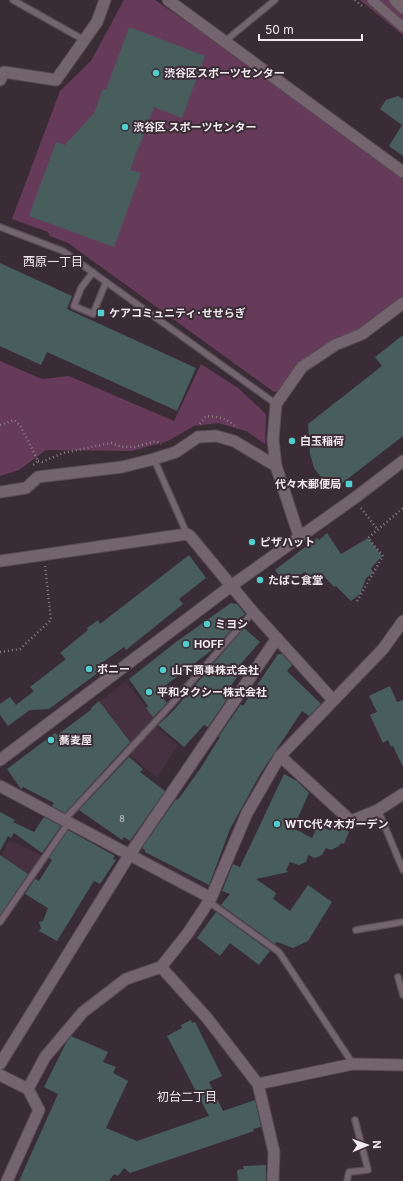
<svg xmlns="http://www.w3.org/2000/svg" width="403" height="1181" font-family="Inter,'Noto Sans JP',sans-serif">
  <rect width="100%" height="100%" fill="#3a2c35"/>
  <g fill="#45313f">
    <path d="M126,681L155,719L124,753L91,708Z"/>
    <path d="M155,726L178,745L157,778L129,754Z"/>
    <path d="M9,840L43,856L0,919V858Z"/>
  </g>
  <g fill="#663b59">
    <path d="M124,0H155L231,52L403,179V298L361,330L300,362L278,391L274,392L68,243L50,236L48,232L12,219L60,91L91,61Z"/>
    <path d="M360,0H391L403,11V35Z"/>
    <path d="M0,361L42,379L69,376L174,421L201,364L238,388L266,414L265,444L246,431L218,423L194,426L168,441L132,451L46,450L19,470L0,476Z"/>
  </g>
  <g fill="#485e5d">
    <path d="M129,27L205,56L182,118L154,107L130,170L141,173L114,247L29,216L56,142L65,145L94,113L103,89L106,90Z"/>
    <path d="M398,96L403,99V156L389,146L402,125L380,109L386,100Z"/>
    <path d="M0,263L72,296L67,309L196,368L177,411L47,352L41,365L0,346Z"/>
    <path d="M403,335V436L332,491L314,468L310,453L308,424L382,366L375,357Z"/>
    <path d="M327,533L341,554L368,538L382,556L371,568L373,573L366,578L360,594L351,601L336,586L334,587L322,574L314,579L305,572L285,583L275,570L317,538L319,540Z"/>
    <path d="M189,555L206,578L179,599L183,604L126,650L124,647L96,667L99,672L49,709L30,710L8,726L0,715V704L10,697L16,705L34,691L30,687L66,659L60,653L88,630L87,628L98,620L100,624Z"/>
    <path d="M231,603L237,604L245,614L236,621L238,622L216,647L158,691L167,703L153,717L146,708L148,706L129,679L176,642Z"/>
    <path d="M244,628L260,642L238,667L242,670L226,693L229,696L208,727L204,725L184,747L158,725L173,711Z"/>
    <path d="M278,654H282L292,665L287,671L321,704L309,716L302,711L259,776L230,829L209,885L145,852V850L142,848L176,799L177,800L180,797L200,769L220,737L219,736L241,704L243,706Z"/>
    <path d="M390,686L397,702L403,700V767L393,746L391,747L388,740L383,743L370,715L377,712L369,696Z"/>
    <path d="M99,701L130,742L65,813L52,806L54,803L23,787L21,789L7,769L55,733L57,735L64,730L92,709L91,708Z"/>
    <path d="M129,757L143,769L140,772L165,791L130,841L124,837L122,840L79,810Z"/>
    <path d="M284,774L297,781L309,793L293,828L312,838L318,825L329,830L334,819L341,822L349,832L344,844L341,843L339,846L331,850L326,848L322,855L315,858L308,855L306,862L299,865L290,862L286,870L288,872L256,879L276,893L273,899L290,911L308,885L332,902L308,941L293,948L277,942L275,944L221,905L230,894L222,891L233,864L240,867Z"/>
    <path d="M0,812L15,820L13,822L34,832L44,817L61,826L42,853L14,833L11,838L8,836L0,851Z"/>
    <path d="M68,830L115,856L113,859L116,860L100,884L94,881L57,941L39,931L41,928L39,922L43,921L48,908L25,894L35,879L39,881L52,860L49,858Z"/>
    <path d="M0,855L28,874L0,915Z"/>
    <path d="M216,912L270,951L259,965L230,943L220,956L197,938Z"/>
    <path d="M191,1020L192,1023L195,1022L222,1076L209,1082L223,1111L255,1100L261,1127L253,1129L254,1131L130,1173L124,1168L118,1176L114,1174L109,1181H19L58,1094L44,1087L66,1043L71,1036L108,1052L103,1062L116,1067L113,1073L128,1081L106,1128L137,1141L209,1116L167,1036L182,1028L181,1025Z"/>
    <path d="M266,1165V1181H238L237,1170L244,1169L243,1166Z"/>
  </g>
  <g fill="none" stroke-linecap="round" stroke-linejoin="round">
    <g stroke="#574b54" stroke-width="8">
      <g id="service">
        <path d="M13,0L84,40"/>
        <path d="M224,42L275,0"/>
        <path d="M0,227L63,251L276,404"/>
        <path d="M93,272L81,288L74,306L93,314L106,282"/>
        <path d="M154,459L187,534"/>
        <path d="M378,810L403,870"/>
        <path d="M65,819L168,708L253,612"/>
        <path d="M211,899L212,904L279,952L353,1064"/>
        <path d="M0,922L69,822"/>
        <path d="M356,930L403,922"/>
        <path d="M398,977L403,995"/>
        <path d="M347,1181L349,1172L368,1170L355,1120"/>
      </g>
    </g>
    <g stroke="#574b54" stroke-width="11">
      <path id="pedestrian" d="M372,0L403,27"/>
    </g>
    <g stroke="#574b54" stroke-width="13">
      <g id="minor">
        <path d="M168,0L403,172"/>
        <path d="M395,0L403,8"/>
        <path d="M0,80L4,72L56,80L97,22L105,0"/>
        <path d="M0,492L26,488L38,477L122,467L154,459L176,452L198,437L216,436L234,441L276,466"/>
        <path d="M299,536L276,466L273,440L276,404L302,367L335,345L362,334L403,303"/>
        <path d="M0,561L187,534L190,536L253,612L333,700"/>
        <path d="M280,756L351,821L378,810L403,794"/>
        <path d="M0,786L211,898"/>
        <path d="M161,967L207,1018L258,1084L274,1152L273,1181"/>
        <path d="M0,1064L130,854L277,638"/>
        <path d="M0,1075L28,1089L39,1110L7,1181"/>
        <path d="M258,1084L353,1064L403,1065"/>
        <path d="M28,1089L45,1057L83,1012L126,979L161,967L188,933L211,898L247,813L280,756L383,649L403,621"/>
      </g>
    </g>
    <g stroke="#574b54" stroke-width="13">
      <path id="tertiary" d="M0,760L231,586L356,497L403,461"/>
    </g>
    <g stroke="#8a7f86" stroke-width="2.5" stroke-dasharray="1 3" stroke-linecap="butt">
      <path d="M355,0L362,6"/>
      <path d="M200,424L206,416C221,417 226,418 237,428"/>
      <path d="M0,425L14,420L20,425L38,461L33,465"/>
      <path d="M38,461L42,462L63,453L111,443L122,447H135L156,441L161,444"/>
      <path d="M361,508L378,530"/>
      <path d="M357,601L383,556L368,538L403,508"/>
      <path d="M0,652L20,649L51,620L45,565"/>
    </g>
    <use href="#service" stroke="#74646e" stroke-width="5.5"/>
    <use href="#pedestrian" stroke="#74646e" stroke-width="9"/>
    <use href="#minor" stroke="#74646e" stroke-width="11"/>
    <use href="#tertiary" stroke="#74646e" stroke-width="11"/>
  </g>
  <g fill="#52cdcd" stroke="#3a2c35" stroke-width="1.5">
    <circle cx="156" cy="73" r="4"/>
    <circle cx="125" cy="127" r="4"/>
    <rect x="97" y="309" width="8" height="8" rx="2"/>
    <circle cx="292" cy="441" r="4"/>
    <rect x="345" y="480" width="8" height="8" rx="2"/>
    <circle cx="252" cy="542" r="4"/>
    <circle cx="260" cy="580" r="4"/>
    <circle cx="207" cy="624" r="4"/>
    <circle cx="186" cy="644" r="4"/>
    <circle cx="89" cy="669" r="4"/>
    <circle cx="163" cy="670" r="4"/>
    <circle cx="149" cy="692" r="4"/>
    <circle cx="51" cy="740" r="4"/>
    <circle cx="277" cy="824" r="4"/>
  </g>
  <g text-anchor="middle" stroke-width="4" stroke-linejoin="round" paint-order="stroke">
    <g font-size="9" fill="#c8c6ca">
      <text x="122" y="822">8</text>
    </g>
    <g font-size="11" font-weight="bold" fill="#f2e9ef" stroke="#3a2c35" text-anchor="start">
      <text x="164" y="77">渋谷区スポーツセンター</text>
      <text x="133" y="131">渋谷区 スポーツセンター</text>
      <text x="109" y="317">ケアコミュニティ･せせらぎ</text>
      <text x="300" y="445">白玉稲荷</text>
      <text x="341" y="488" text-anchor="end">代々木郵便局</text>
      <text x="260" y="546">ピザハット</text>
      <text x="268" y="584">たばこ食堂</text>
      <text x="215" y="628">ミヨシ</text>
      <text x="194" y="648">HOFF</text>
      <text x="97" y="673">ポニー</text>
      <text x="171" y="674">山下商事株式会社</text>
      <text x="157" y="696">平和タクシー株式会社</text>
      <text x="59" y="744">蕎麦屋</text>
      <text x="285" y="828">WTC代々木ガーデン</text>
    </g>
    <g font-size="12" fill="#f2e9ef" stroke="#3a2c35">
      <text x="53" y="266">西原一丁目</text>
      <text x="187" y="1101">初台二丁目</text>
    </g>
  </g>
  <g transform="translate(367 1145) rotate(88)" stroke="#3a2c35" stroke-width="3" paint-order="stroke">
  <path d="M0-3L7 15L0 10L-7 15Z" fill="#f2e9ef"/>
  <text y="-6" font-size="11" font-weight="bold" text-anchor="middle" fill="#f2e9ef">N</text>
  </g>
  <path d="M259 34v6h103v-6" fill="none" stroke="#f2e9ef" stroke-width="2"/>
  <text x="265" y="34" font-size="12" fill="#f2e9ef" stroke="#3a2c35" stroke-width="3" paint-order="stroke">50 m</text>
</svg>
